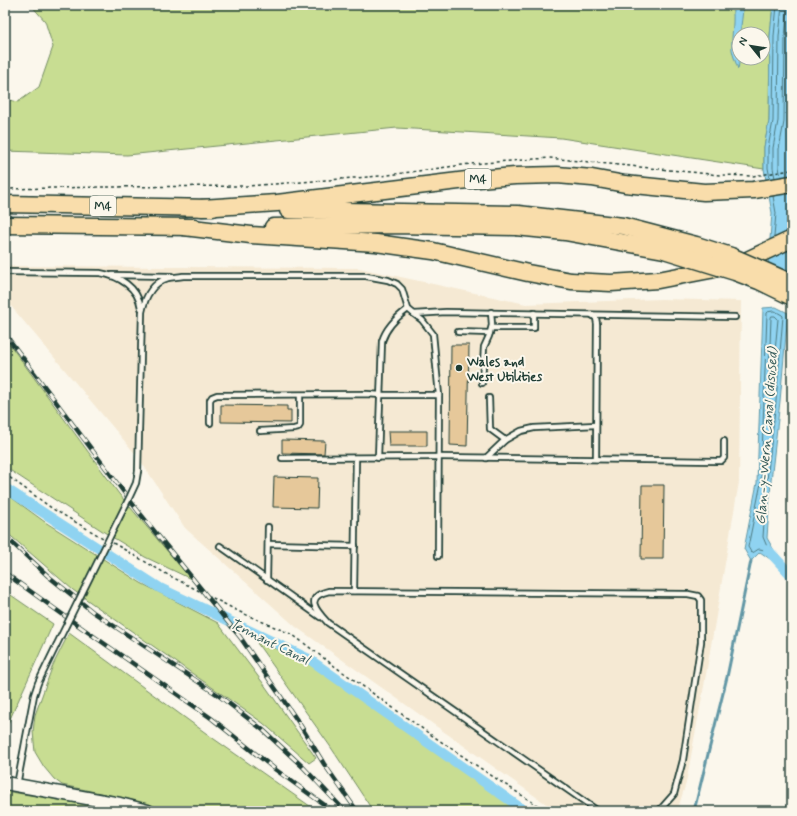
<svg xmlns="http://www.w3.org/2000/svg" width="797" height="816" font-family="Mynerve,sans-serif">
  <rect width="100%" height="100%" fill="#fbf7ec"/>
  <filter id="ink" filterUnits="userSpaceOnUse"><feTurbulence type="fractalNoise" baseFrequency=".025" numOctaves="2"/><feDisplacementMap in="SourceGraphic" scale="8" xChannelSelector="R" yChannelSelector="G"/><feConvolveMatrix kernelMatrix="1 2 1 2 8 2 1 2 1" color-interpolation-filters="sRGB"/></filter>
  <g filter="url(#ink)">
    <path fill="#f5e9d3" d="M5,266L359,268L526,304L661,299L741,301L739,482L704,686L686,783L678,808L675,811H556L296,627L185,528L138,457L5,299Z"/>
    <g fill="#c8dd92" stroke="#748d63" fill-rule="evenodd">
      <path d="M31,5H773L770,36L769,121L764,147V169L561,138L397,128L127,155L5,151V99L18,102L39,87L53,47L45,21ZM739,34H763V58H739Z"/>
      <path d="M5,338L119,494L191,579L145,557L104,532L5,467Z"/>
      <path d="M5,493L45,522L141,583L218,623L263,683L316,758L309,763L263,723L73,590L5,531Z"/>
      <path d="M5,591L53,624L5,730Z"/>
      <path d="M69,633L214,739L317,811H171L128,799L62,785L54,779L44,767L35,752L33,732L35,715L53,665Z"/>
      <path d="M257,643L309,659L525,811H373L330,746Z"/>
      <path d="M5,791L126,811H5Z"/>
    </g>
    <g fill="#8fd3f1" stroke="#6297a5">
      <path d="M732,5H743C743,15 741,24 740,34H739V58H740L738,69C736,63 733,56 732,50C731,35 735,20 732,5Z"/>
      <path d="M773,5H792V279L767,278L772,213L764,169V147L769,121L770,36Z"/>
      <path d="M776,307L788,313L780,401L771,481L767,538L775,552L779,555L777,560L773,561L760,552L751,561L744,549L757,483L763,308Z"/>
    </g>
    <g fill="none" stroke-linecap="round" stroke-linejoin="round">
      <g stroke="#4c7980" stroke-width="1">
        <path d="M781,177L779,167V149L784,122L785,37L788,5"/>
        <path d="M770,178L768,168V148L773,121L774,36L777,5"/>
        <path d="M775,178L773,168V148L778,121L779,37L782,5"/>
        <path d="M773,196L776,213L774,237"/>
        <path d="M775,311L782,315L783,316L776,401L767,480L763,537L768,549L766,551C757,547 759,550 752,553L751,552L748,547L761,483L767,313L768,312Z"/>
        <path d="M772,316H775L778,319L773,373L771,375L769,373L771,318Z"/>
      </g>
      <path stroke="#6297a5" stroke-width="3" d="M694,811L727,677L751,561"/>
      <g stroke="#8fd3f1" stroke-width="10">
        <path d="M5,488L160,588L309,659L525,811"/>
        <path d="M768,550L792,576"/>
      </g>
    </g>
    <g fill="#e6c89a" stroke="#1f3d34">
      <path d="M451,345H469L467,446L450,445Z"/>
      <path d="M221,405L287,406V410H291V423L221,422Z"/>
      <path d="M388,431H427V446H389Z"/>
      <path d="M282,440L325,441L324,454L282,453Z"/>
      <path d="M274,477L318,478L317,508L273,507Z"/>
      <path d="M642,485H664L663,559H641Z"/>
    </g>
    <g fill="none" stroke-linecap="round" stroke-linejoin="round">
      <g stroke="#1f3d34" stroke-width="8">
        <g id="service">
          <path d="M5,272L100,273C119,276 138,287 141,308"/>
          <path d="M112,275L171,276"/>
          <path d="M414,314L422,320L433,334L439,395L438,556"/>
          <path d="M592,315L596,318L597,324L596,459"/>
          <path d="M492,328H534V313"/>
          <path d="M458,332L490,333"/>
          <path d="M482,383L484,347L489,336L492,325L491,312"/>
          <path d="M489,398L490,429L505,440"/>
          <path d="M210,423V400L212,397L217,395L367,394L381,395H439"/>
          <path d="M260,431L294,429L298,428L300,425V395"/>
          <path d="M282,458L439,457L716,461H721L724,458V441"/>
          <path d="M378,458L382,341C386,328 397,317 408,309"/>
          <path d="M486,458L505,440L521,431L534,428L596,425"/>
          <path d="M138,471L142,312C145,297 152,283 168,278C173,277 178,277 183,276H366L388,280L397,284L402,289L408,309L414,314L446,312L735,317"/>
          <path d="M268,544L355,546"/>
          <path d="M220,546L320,617"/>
          <path d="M267,580L268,527"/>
          <path d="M354,591L356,458"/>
          <path d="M17,785L34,695L38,683L56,646"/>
          <path d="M598,811L328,623C317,611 303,597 329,591L688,594L698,596L701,600V642L683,760L674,794L659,811"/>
        </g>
      </g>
      <g stroke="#1f3d34" stroke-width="15">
        <path id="secondary" d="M5,783L120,804L148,811"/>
      </g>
      <g stroke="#1f3d34" stroke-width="19">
        <g id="motorway">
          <path d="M5,204L213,208"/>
          <path d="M202,208L277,203L467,180L515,176L557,175L592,178L625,184L704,192L754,190L792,184"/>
          <path d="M288,210L518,214"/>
          <path d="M5,225L194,227"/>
          <path d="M184,227L251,235L376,243L411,248L433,251L528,273L571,281L611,283L658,280L710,270L745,261L792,239"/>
          <path d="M273,227L392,225L516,227"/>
        </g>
      </g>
      <g stroke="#1f3d34" stroke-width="1.5" stroke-dasharray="3 3" stroke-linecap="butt">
        <path d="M5,189L103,187L247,186L381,176L470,164L549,158L720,175L753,176L792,170"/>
        <path d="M5,474L53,509L103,538"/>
        <path d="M113,543L170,576L240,612L293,635L333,665L427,732L489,774L546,811"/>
      </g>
      <use href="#service" stroke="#fbf7ec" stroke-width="4.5"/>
      <use href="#secondary" stroke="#fbf7ec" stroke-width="12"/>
      <use href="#motorway" stroke="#f9ddab" stroke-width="16"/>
      <g stroke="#1f3d34" stroke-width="4.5">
        <g id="rail">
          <path d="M5,334L138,511L240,637L299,723L324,764L357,811"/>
          <path d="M5,536L48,576L93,612L218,695L263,730L303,767L345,811"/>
          <path d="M5,573L62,614L211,718L276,770L333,811"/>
        </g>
      </g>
      <use href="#rail" stroke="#fbf7ec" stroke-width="3" stroke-dasharray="9" stroke-linecap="butt"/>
      <g stroke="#1f3d34" stroke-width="8" stroke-linecap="butt">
        <path id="service-bridge" d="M56,646L130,496L136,483L138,471"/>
      </g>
      <g stroke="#1f3d34" stroke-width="19" stroke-linecap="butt">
        <g id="motorway-bridge">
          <path d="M518,214L623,226L669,238L696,245L731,256L763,270L792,283"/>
          <path d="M516,227L565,232L664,250L735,272L759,281L792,297"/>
        </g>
      </g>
      <use href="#service-bridge" stroke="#fbf7ec" stroke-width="4.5"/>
      <use href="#motorway-bridge" stroke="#f9ddab" stroke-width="16"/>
    </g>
  </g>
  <circle fill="#1f3d34" stroke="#fbf7ec" stroke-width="1.5" cx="459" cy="368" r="4"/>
  <g text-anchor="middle" stroke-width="4" stroke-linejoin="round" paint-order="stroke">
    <g fill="#fbf7ec" stroke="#61756b" stroke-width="1">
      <rect x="465" y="169" width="26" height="20" rx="3"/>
      <rect x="90" y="196" width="26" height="20" rx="3"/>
    </g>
    <g font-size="12" font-weight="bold" fill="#1f3d34">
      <text x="478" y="183">M4</text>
      <text x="103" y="210">M4</text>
    </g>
    <g font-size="13" font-weight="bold" fill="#1f3d34" stroke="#fbf7ec" text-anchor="start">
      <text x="467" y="366">Wales and<tspan x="467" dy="15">West Utilities</tspan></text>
    </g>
    <g font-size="14" font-style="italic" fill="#355b5a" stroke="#fbf7ec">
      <text transform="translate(766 436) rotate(-86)" y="5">Glan-y-Wern Canal (disused)</text>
      <text transform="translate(270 641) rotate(26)" y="5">Tennant Canal</text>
    </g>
  </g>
  <rect width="797" height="816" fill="none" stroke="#fbf7ec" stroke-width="20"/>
  <rect x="10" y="10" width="777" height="796" fill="none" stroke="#1f3d34" stroke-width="1.5" filter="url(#ink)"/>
  <g transform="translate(751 46) rotate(300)"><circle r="19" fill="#fbf7ec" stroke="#a3ada2"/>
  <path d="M0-3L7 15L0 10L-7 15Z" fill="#1f3d34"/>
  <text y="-6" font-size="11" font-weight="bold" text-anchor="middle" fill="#1f3d34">N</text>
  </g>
</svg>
